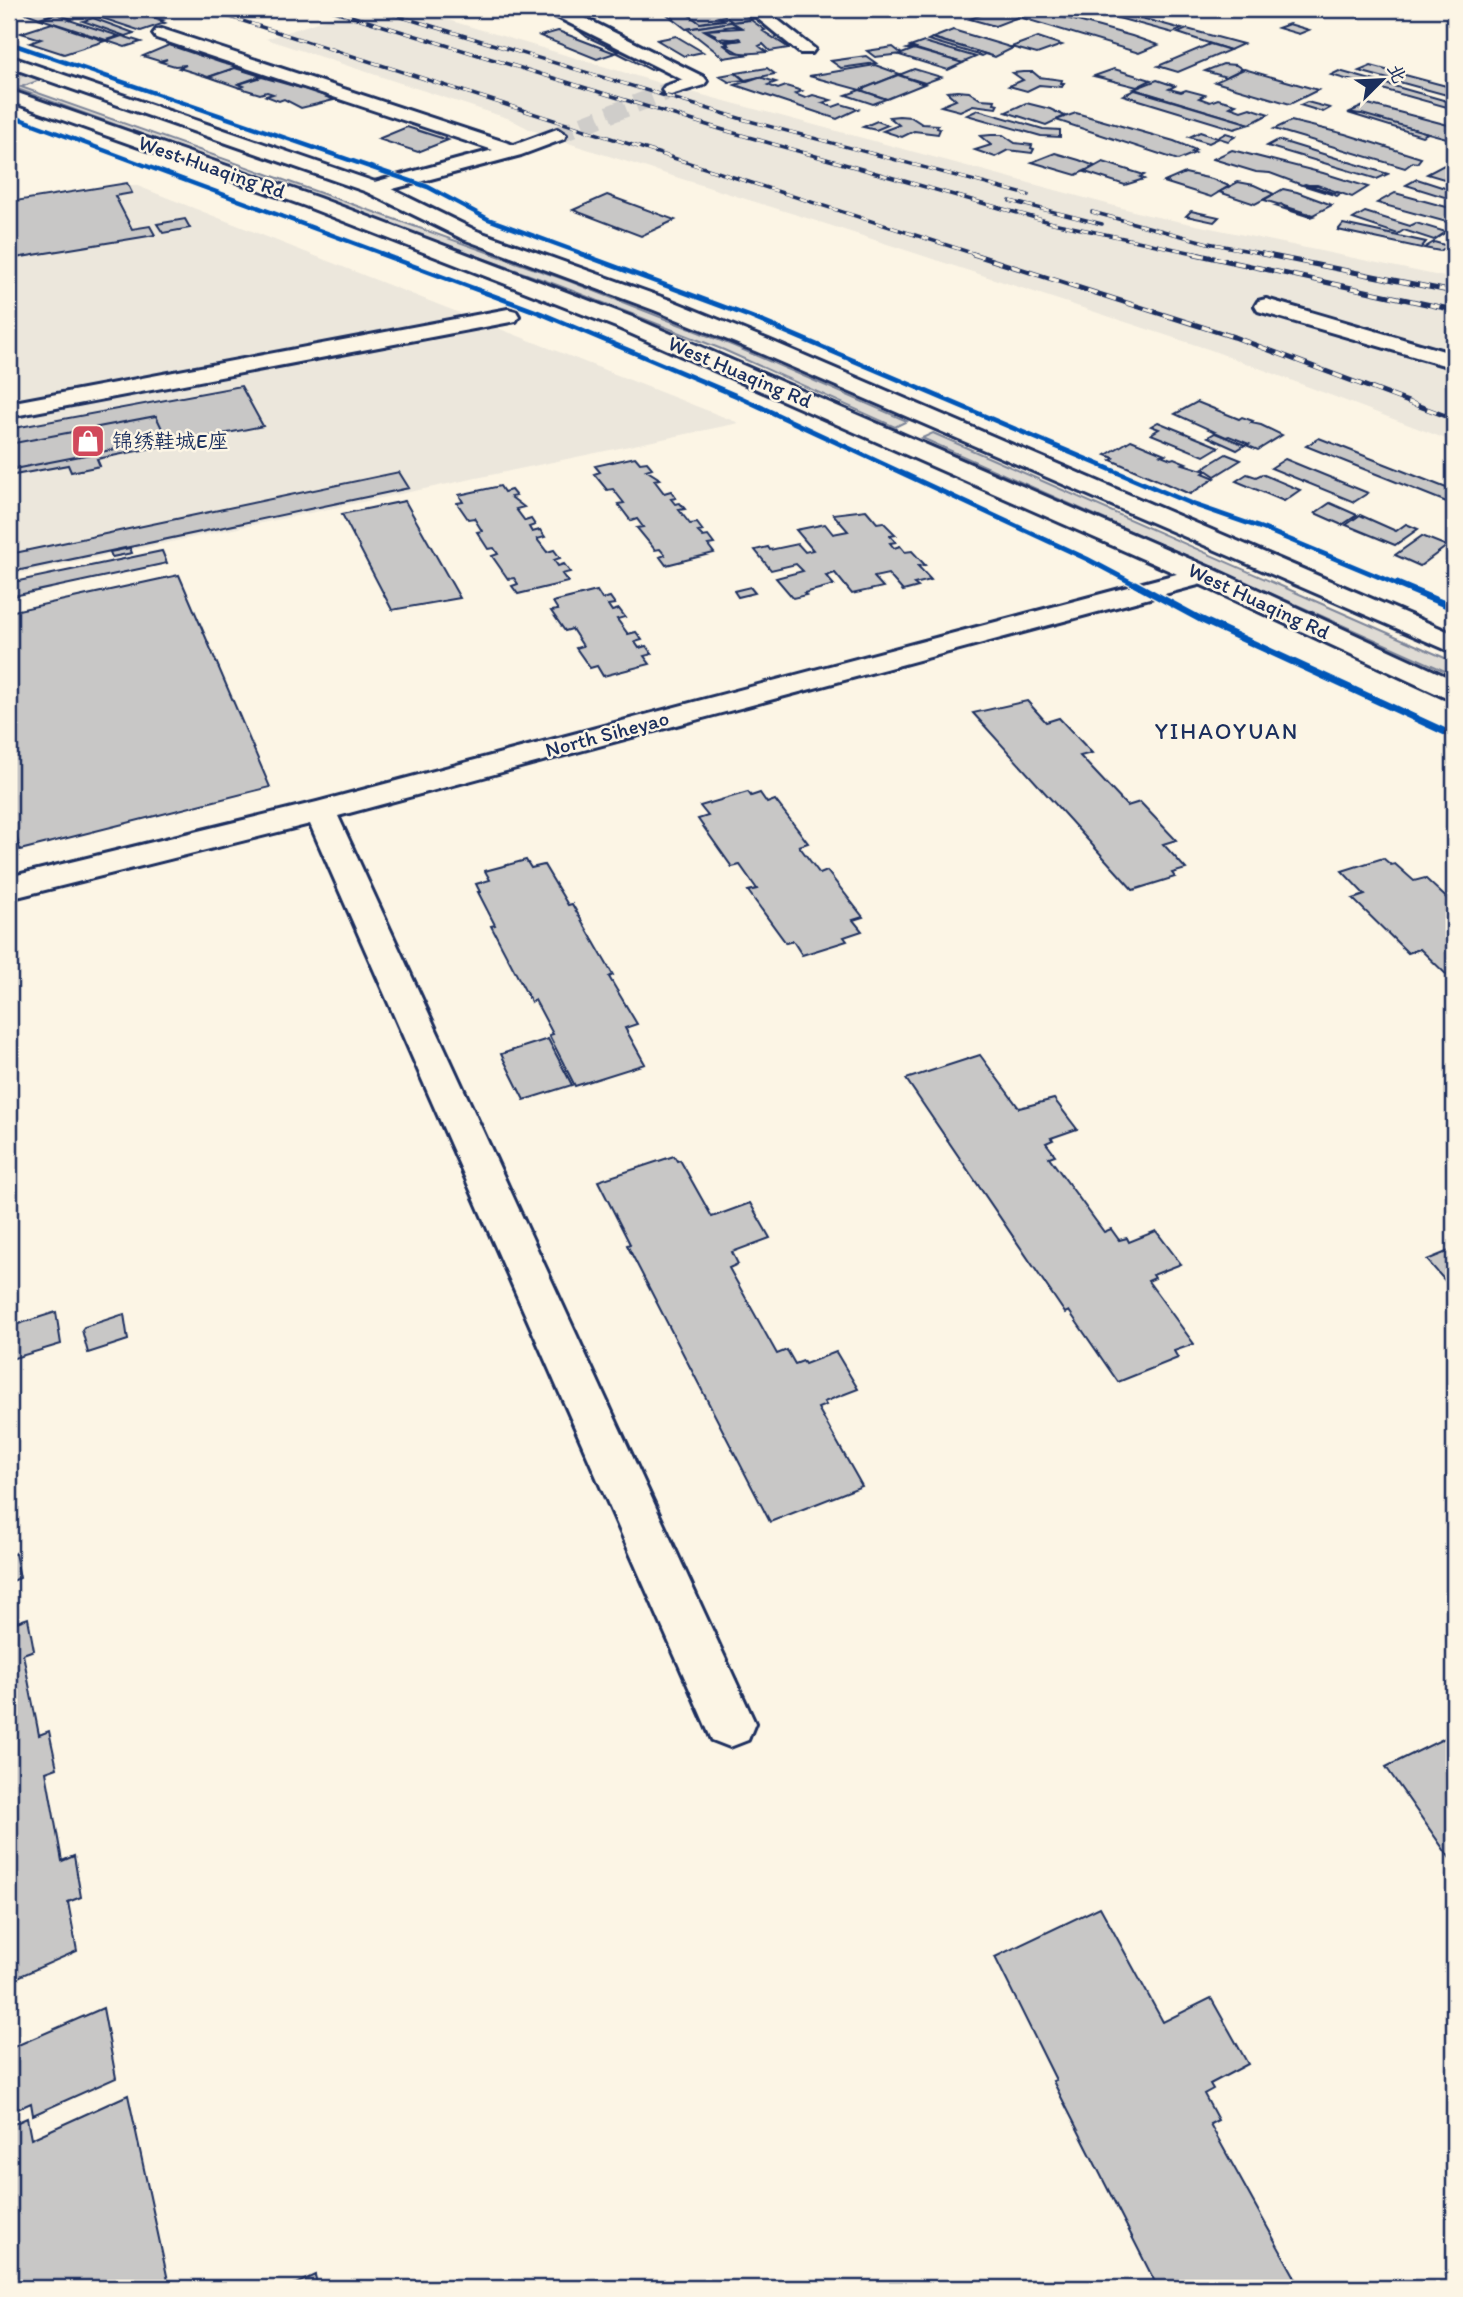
<svg xmlns="http://www.w3.org/2000/svg" width="1463" height="2297" font-family="Itim,'LXGW WenKai TC',sans-serif">
  <rect width="100%" height="100%" fill="#fcf5e5"/>
  <filter id="ink" filterUnits="userSpaceOnUse"><feTurbulence type="fractalNoise" baseFrequency=".0143" numOctaves="2"/><feDisplacementMap in="SourceGraphic" scale="14" xChannelSelector="R" yChannelSelector="G"/><feConvolveMatrix kernelMatrix="1 2 1 2 8 2 1 2 1" color-interpolation-filters="sRGB"/></filter>
  <g filter="url(#ink)">
    <g fill="#ece7dc">
      <path d="M357,9H411L673,87L1148,215L1454,279V442L1211,350L829,225L577,146L529,129L510,119L266,39Z"/>
      <path d="M135,185L739,423L9,576V203Z"/>
    </g>
    <g fill="#dfdbd4" stroke="#7d8599" stroke-width="2">
      <path d="M9,69L40,80L21,87L569,281L734,346L907,421L895,427L724,350L560,286L9,86Z"/>
      <path d="M933,433L1454,662V675L922,438Z"/>
    </g>
    <g fill="#c8c7c6" stroke="#1b2f5e" stroke-width="2">
      <path d="M15,9H39L53,14L39,18Z"/>
      <path d="M60,9H100L79,15Z"/>
      <path d="M101,9L130,10L163,20L160,21L165,23L141,31L87,13Z"/>
      <path d="M660,9L682,10L700,23L724,20L720,17L725,16L732,22L686,29Z"/>
      <path d="M677,9H735L752,19L733,22L725,16L719,17L723,19L700,23L683,10Z"/>
      <path d="M872,9H916L920,11L905,13L895,10L902,14L888,17Z"/>
      <path d="M996,9L1021,16L995,26L970,19Z"/>
      <path d="M1085,9H1108L1182,29L1173,33Z"/>
      <path d="M1038,10L1132,36L1158,45L1139,53L1019,17Z"/>
      <path d="M56,14L72,19L69,20L119,36L106,40L41,19Z"/>
      <path d="M93,18L134,33L125,36L83,21Z"/>
      <path d="M751,20L765,30L763,31L789,48L770,51L763,44L759,46L767,52L741,54L725,45H729L726,42L742,40L716,38L712,35H716L705,30L742,28L732,22Z"/>
      <path d="M731,22L741,28L733,26L704,30L723,41L739,38L741,40L725,42L728,45H724L733,52L750,54L724,58L687,29Z"/>
      <path d="M52,23L105,41L64,54L30,43L41,39L21,33Z"/>
      <path d="M1289,24L1309,30L1299,34L1278,28Z"/>
      <path d="M580,25L629,49L617,51L587,37L573,26Z"/>
      <path d="M1187,29L1243,44L1230,50L1178,33Z"/>
      <path d="M953,30L1013,48L995,57L933,38Z"/>
      <path d="M558,31L615,53L597,59L540,36Z"/>
      <path d="M122,36L141,42L125,47L107,41Z"/>
      <path d="M676,36L703,52L684,56L657,40Z"/>
      <path d="M1038,37L1062,45L1037,54L1011,47Z"/>
      <path d="M932,38L986,54L982,56L928,40Z"/>
      <path d="M924,42L976,57L962,63L910,47Z"/>
      <path d="M1210,44L1230,50L1178,72L1158,66Z"/>
      <path d="M169,45L222,63L237,67L208,77L179,68L186,65L175,66L161,62L167,59L159,61L143,56Z"/>
      <path d="M893,47L902,54L875,57L867,51Z"/>
      <path d="M910,48L963,63L948,70L899,55L912,50L907,49Z"/>
      <path d="M629,49L664,67L651,70L616,52Z"/>
      <path d="M866,56L876,63L841,68L831,61Z"/>
      <path d="M1223,64L1236,65L1242,69L1226,77L1205,71Z"/>
      <path d="M875,65L900,74L860,90L809,76Z"/>
      <path d="M1371,66L1454,88V97L1359,71Z"/>
      <path d="M235,68L261,76L238,84L243,86L240,88L209,77Z"/>
      <path d="M767,68L775,74L745,80L736,73Z"/>
      <path d="M914,69L941,77L925,83L899,75Z"/>
      <path d="M1114,69L1151,80L1137,87L1094,76Z"/>
      <path d="M1244,69L1318,90L1290,104L1215,82Z"/>
      <path d="M1339,71L1382,83L1374,87L1331,75Z"/>
      <path d="M1023,72H1033L1039,77L1062,80L1061,83H1064L1062,87L1039,85L1027,91L1009,86L1023,80L1013,73Z"/>
      <path d="M735,73L744,80L729,82L719,76Z"/>
      <path d="M898,75L924,84L887,99L860,90Z"/>
      <path d="M262,77L315,92L334,100L301,108L284,99L279,101L266,96L273,94L267,92L260,94L240,88L244,86L239,84Z"/>
      <path d="M759,77L776,82L768,85L778,89L786,86L802,91L795,94L805,98L813,95L831,100L822,103L833,107L841,104L858,109L837,119L735,85Z"/>
      <path d="M1157,80L1175,86L1169,89L1181,92L1186,90L1205,95L1199,98L1210,102L1218,99L1236,104L1230,107L1241,111L1250,108L1269,114L1250,124L1134,89Z"/>
      <path d="M1383,83L1454,103V109L1375,87Z"/>
      <path d="M860,90L886,99L873,104L846,95Z"/>
      <path d="M1135,90L1250,124L1234,129L1123,95Z"/>
      <path d="M957,91L969,92L980,99L995,100L994,103L998,104L996,108L973,105L960,111L941,106L956,100L947,92Z"/>
      <path d="M1307,102L1330,108L1323,112L1300,105Z"/>
      <path d="M1026,103L1050,109L1065,116L1046,125L1006,112Z"/>
      <path d="M1368,104L1448,125L1454,128V140L1350,112Z"/>
      <path d="M978,110L1043,129L1060,130V137L1041,136L967,115Z"/>
      <path d="M1076,113L1174,141L1196,150L1192,152L1195,153L1178,160L1056,120Z"/>
      <path d="M1348,113L1362,114L1428,133L1422,136Z"/>
      <path d="M899,116L911,117L922,124L938,125L937,128L940,129L938,134L914,131L902,137L883,131L899,125L889,117Z"/>
      <path d="M877,121L888,125L876,130L863,127Z"/>
      <path d="M1291,121L1345,134L1421,158L1417,163L1413,162L1405,168L1274,129Z"/>
      <path d="M407,127L448,140L418,152L378,139Z"/>
      <path d="M1200,132L1217,138L1226,133L1236,136L1228,141L1219,138L1209,143L1189,137Z"/>
      <path d="M991,135H1003L1015,143L1032,145L1031,148L1034,149L1032,153L1008,150L995,157L975,150L991,145L980,136Z"/>
      <path d="M1278,140L1388,174L1377,179L1267,146Z"/>
      <path d="M1232,150L1323,173L1368,187L1352,197L1317,185H1302L1270,173L1256,172L1213,159Z"/>
      <path d="M1055,153L1079,160L1095,166L1076,175L1032,162Z"/>
      <path d="M1103,162L1144,175L1140,177L1144,179L1125,185L1085,172Z"/>
      <path d="M1444,165L1454,167V182L1427,174Z"/>
      <path d="M1185,173L1212,179L1229,186L1211,197L1164,182Z"/>
      <path d="M1417,179L1454,191V200L1406,185Z"/>
      <path d="M1238,182L1254,185L1274,194L1255,204L1219,192Z"/>
      <path d="M127,183L132,193L115,196L132,229L150,226L155,235L9,259V202Z"/>
      <path d="M1305,184L1331,192L1341,193L1337,196L1302,185Z"/>
      <path d="M1283,189L1297,192L1332,205L1313,215L1264,200Z"/>
      <path d="M1395,193L1454,209V224L1377,203Z"/>
      <path d="M607,195L675,220L641,236L573,210Z"/>
      <path d="M1281,204L1285,207L1313,216L1310,217L1275,206Z"/>
      <path d="M1191,211L1219,217L1214,222L1186,216Z"/>
      <path d="M1365,212L1410,226L1416,223L1446,232L1434,240L1404,230L1398,234L1353,219Z"/>
      <path d="M185,219L190,228L163,233L157,224Z"/>
      <path d="M1343,224L1426,242L1421,248L1338,230Z"/>
      <path d="M1434,242L1448,246L1440,251L1424,248Z"/>
      <path d="M241,386L263,426L97,459L100,466L71,472L68,465L9,476V429Z"/>
      <path d="M1197,402L1239,419L1242,417L1253,421L1251,423L1261,425L1282,435L1258,450L1246,445L1249,444L1229,436L1226,437L1175,414Z"/>
      <path d="M156,416L167,439L9,470V444Z"/>
      <path d="M1158,422L1219,447L1204,456L1151,434L1159,429L1151,426Z"/>
      <path d="M1215,433L1245,445L1237,450L1208,437Z"/>
      <path d="M1319,438L1454,491V505L1306,446Z"/>
      <path d="M1131,440L1165,454L1161,455L1171,459L1174,458L1186,463L1183,464L1206,471L1203,473L1215,478L1190,494L1111,460L1114,458L1106,455Z"/>
      <path d="M1226,454L1241,460L1215,476L1203,468Z"/>
      <path d="M635,457L640,463L647,462L652,468L646,470L660,479L654,480L664,493L671,491L676,498L671,499L675,504L680,503L685,509L679,510L690,524L697,523L703,531L698,532L703,537L708,536L714,544L708,545L714,553L666,565L660,557L665,555L660,549L655,550L637,528L643,527L637,519L631,521L618,504L624,503L613,489L607,490L594,474L600,472L595,466Z"/>
      <path d="M1285,459L1368,493L1354,502L1271,468Z"/>
      <path d="M399,472L409,488L16,571L10,554Z"/>
      <path d="M1247,474L1256,477L1262,474L1300,490L1284,501L1236,481Z"/>
      <path d="M500,486L504,492L511,490L516,496L511,497L524,507L516,509L525,521L531,519L535,525L529,527L532,532L540,530L545,537L537,539L547,552L554,550L560,558L554,560L558,566L564,564L570,572L562,574L568,582L518,594L512,586L518,584L514,578L508,579L492,556L498,554L494,548L488,549L477,532L482,531L474,518L468,519L457,503L463,502L459,495Z"/>
      <path d="M405,501L460,598L392,610L342,514Z"/>
      <path d="M1330,503L1357,515L1342,525L1315,513Z"/>
      <path d="M866,510L877,523L883,522L896,535L890,536L896,542L890,543L894,548L900,546L905,552L912,551L925,565L918,566L931,580L914,584L918,587L903,591L888,574L874,577L883,587L852,594L835,573L826,576L834,585L804,593L806,595L793,598L776,578L803,571L796,564L771,570L755,550L768,547L770,550L798,544L805,552L813,550L796,530L825,524L833,534L848,531L833,514Z"/>
      <path d="M1360,515L1396,531L1406,524L1418,529L1395,545L1346,525Z"/>
      <path d="M1422,536L1447,546L1420,566L1395,555Z"/>
      <path d="M130,548L132,553L112,557L110,552Z"/>
      <path d="M162,551L167,563L9,597V583Z"/>
      <path d="M179,575L270,787L20,850L9,808V612Z"/>
      <path d="M750,587L755,593L738,597L734,591Z"/>
      <path d="M597,591L602,599L610,597L615,604L608,605L612,611L619,609L625,617L617,619L628,634L636,632L642,640L635,642L639,648L646,646L652,654L644,656L650,664L603,676L597,666L590,668L576,648L583,646L572,629L565,631L551,611L558,610L553,602Z"/>
      <path d="M1027,701L1046,722L1059,718L1092,753L1080,756L1127,806L1140,802L1176,840L1163,844L1186,869L1172,873L1175,877L1133,890L973,713Z"/>
      <path d="M748,792L751,796L760,793L767,803L775,800L808,843L799,846L820,874L827,871L863,917L853,920L862,931L844,937L847,941L802,955L793,941L786,943L748,891L757,889L740,865L732,867L698,819L708,816L700,806Z"/>
      <path d="M1383,858L1391,865L1395,864L1414,881L1425,878L1454,905V982L1420,949L1408,953L1353,899L1365,895L1342,871Z"/>
      <path d="M526,860L531,868L544,865L568,905L572,904L613,975L609,977L637,1024L625,1028L645,1064L575,1086L549,1035L553,1034L535,1000L531,1002L491,926L495,925L478,892H480L476,884L490,880L485,871Z"/>
      <path d="M548,1039L572,1085L524,1100L501,1054Z"/>
      <path d="M980,1055L1019,1108L1054,1099L1077,1129L1051,1138L1053,1140L1046,1143L1055,1155L1049,1157L1104,1232L1111,1229L1119,1240L1127,1238L1129,1242L1156,1231L1181,1264L1153,1275L1155,1278L1148,1281L1194,1344L1174,1351L1178,1358L1118,1382L1069,1311L1065,1313L906,1079Z"/>
      <path d="M674,1156L677,1161L680,1160L712,1217L750,1203L770,1238L732,1252L738,1264L729,1268L777,1354L787,1350L795,1364L803,1361L805,1364L836,1352L858,1389L824,1402L826,1405L818,1408L862,1486L770,1522L627,1245L630,1244L598,1181Z"/>
      <path d="M1454,1249V1291L1427,1260Z"/>
      <path d="M56,1312L61,1344L11,1359L9,1327Z"/>
      <path d="M124,1314L128,1340L88,1353L82,1330L84,1327Z"/>
      <path d="M15,1553L20,1578L10,1582L17,1622L28,1618L34,1650L23,1654L39,1735L49,1731L57,1768L46,1772L62,1861L74,1856L81,1897L68,1902L77,1951L9,1981V1556Z"/>
      <path d="M1453,1734L1454,1736V1864L1386,1767Z"/>
      <path d="M1100,1907L1163,2022L1211,1998L1248,2064L1210,2084L1213,2089L1204,2094L1218,2120L1210,2124L1301,2288H1158L1053,2081L1056,2080L995,1957Z"/>
      <path d="M103,2008L116,2078L33,2115L31,2103L9,2113V2049Z"/>
      <path d="M128,2095L169,2285L162,2288H9V2126L27,2118L31,2139Z"/>
      <path d="M315,2275L318,2288H287Z"/>
    </g>
    <g fill="none" stroke-linecap="round" stroke-linejoin="round">
      <path stroke="#cfcdca" stroke-width="18" stroke-dasharray="18 10" stroke-linecap="butt" d="M557,135L671,90"/>
      <path stroke="#cfcdca" stroke-width="18" stroke-dasharray="18 10" stroke-linecap="butt" d="M9,78L20,82"/>
      <g stroke="#1b2f5e" stroke-width="6">
        <g id="minor">
          <path d="M547,9H567L704,77L707,81L704,85L671,95L665,94L662,90L665,86L683,80L549,13Z"/>
          <path d="M746,9H764L815,49L812,53H800Z"/>
          <path d="M162,29L514,145L557,129L566,135L564,139L521,155L374,194L367,192L364,188L367,184L493,150L156,38L153,34L156,30Z"/>
          <path d="M1266,299L1454,354V368L1258,311L1255,306L1258,301Z"/>
          <path d="M508,309L516,311L519,316L516,321L9,417V403Z"/>
          <path d="M1203,567L1213,569L1217,575L1213,581L338,816L755,1723L748,1740L730,1747L712,1740L310,824L9,899V877L317,802Z"/>
        </g>
      </g>
      <g stroke="#1b2f5e" stroke-width="6">
        <g id="major">
          <path d="M9,56L381,184L477,231L670,300L771,341L1454,634V653L755,351L654,310L463,239L367,192L9,67Z"/>
          <path d="M9,90L319,198L632,317L1213,569L1454,680V700L1444,697L1193,581L616,327L305,206L9,101Z"/>
        </g>
      </g>
      <use href="#minor" fill="#fcf5e5" fill-rule="evenodd"/>
      <use href="#major" fill="#fcf5e5" fill-rule="evenodd"/>
      <g stroke="#1b2f5e" stroke-width="3.5">
        <g id="rail-far1">
          <path d="M205,9L978,255"/>
          <path d="M328,9L720,129L1053,223L1203,255"/>
          <path d="M375,9L742,119L1028,195"/>
          <path d="M1010,201L1102,224"/>
          <path d="M1092,212L1208,243L1271,255"/>
        </g>
      </g>
      <g stroke="#1b2f5e" stroke-width="5">
        <g id="rail">
          <path d="M973,254L1234,337L1454,419"/>
          <path d="M1195,254L1454,310"/>
          <path d="M1262,254L1454,292"/>
        </g>
      </g>
      <use href="#rail-far1" stroke="#fcf5e5" stroke-width="2.5" stroke-dasharray="8" stroke-linecap="butt"/>
      <use href="#rail" stroke="#fcf5e5" stroke-width="3.5" stroke-dasharray="10" stroke-linecap="butt"/>
      <g stroke="#fcf5e5" stroke-width="6">
        <g id="cycleway-far2">
          <path d="M9,43L428,187L488,219L586,255"/>
          <path d="M9,115L386,255"/>
        </g>
      </g>
      <g stroke="#fcf5e5" stroke-width="8">
        <g id="cycleway-far1">
          <path d="M381,254L540,313L737,396L1087,559L1138,586"/>
          <path d="M581,254L751,317L1192,504L1264,529L1401,586"/>
        </g>
      </g>
      <g stroke="#fcf5e5" stroke-width="10">
        <g id="cycleway">
          <path d="M1135,584L1200,619L1454,736"/>
          <path d="M1397,584L1454,608"/>
        </g>
      </g>
      <use href="#cycleway-far2" stroke="#0057b8" stroke-width="4.5"/>
      <use href="#cycleway-far1" stroke="#0057b8" stroke-width="5"/>
      <use href="#cycleway" stroke="#0057b8" stroke-width="7"/>
    </g>
  </g>
  <defs>
    <g id="shop-square" transform="scale(1.75)"><rect x="-9" y="-9" width="18" height="18" rx="4" fill="#d1495b" stroke="#fcf5e5"/><path d="M-5-2.5h2.3a2.7 3.5 0 0 1 5.4 0H5L5.5 6h-11ZM-1.5-2.5h3a1.5 2.3 0 0 0-3 0Z" fill="#fff"/></g>
  </defs>
  <g fill-rule="evenodd">
    <use href="#shop-square" x="88" y="441"/>
  </g>
  <g text-anchor="middle" stroke-width="5" stroke-linejoin="round" paint-order="stroke">
    <g font-size="21" fill="#1b2f5e" stroke="#fcf5e5">
      <text transform="translate(212 167) rotate(19)" y="7">West Huaqing Rd</text>
      <text transform="translate(740 372) rotate(23)" y="7">West Huaqing Rd</text>
      <text transform="translate(1259 601) rotate(25)" y="7">West Huaqing Rd</text>
      <text transform="translate(607 734) rotate(-15)" y="7">North Siheyao</text>
    </g>
    <g font-size="21" fill="#1b2f5e" stroke="#fcf5e5" text-anchor="start">
      <text x="112" y="448">锦绣鞋城E座</text>
    </g>
    <g font-size="23" letter-spacing="2" fill="#1b2f5e" stroke="#fcf5e5">
      <text x="1227" y="739">YIHAOYUAN</text>
    </g>
  </g>
  <rect width="1463" height="2297" fill="none" stroke="#fcf5e5" stroke-width="35"/>
  <rect x="18" y="18" width="1428" height="2262" fill="none" stroke="#1b2f5e" stroke-width="2.5" filter="url(#ink)"/>
  <g transform="translate(1382 80) rotate(66)" stroke="#fcf5e5" stroke-width="5" paint-order="stroke">
  <path d="M0-5L12 26L0 18L-12 26Z" fill="#1b2f5e"/>
  <text y="-10" font-size="19" font-weight="bold" text-anchor="middle" fill="#1b2f5e">北</text>
  </g>
</svg>
